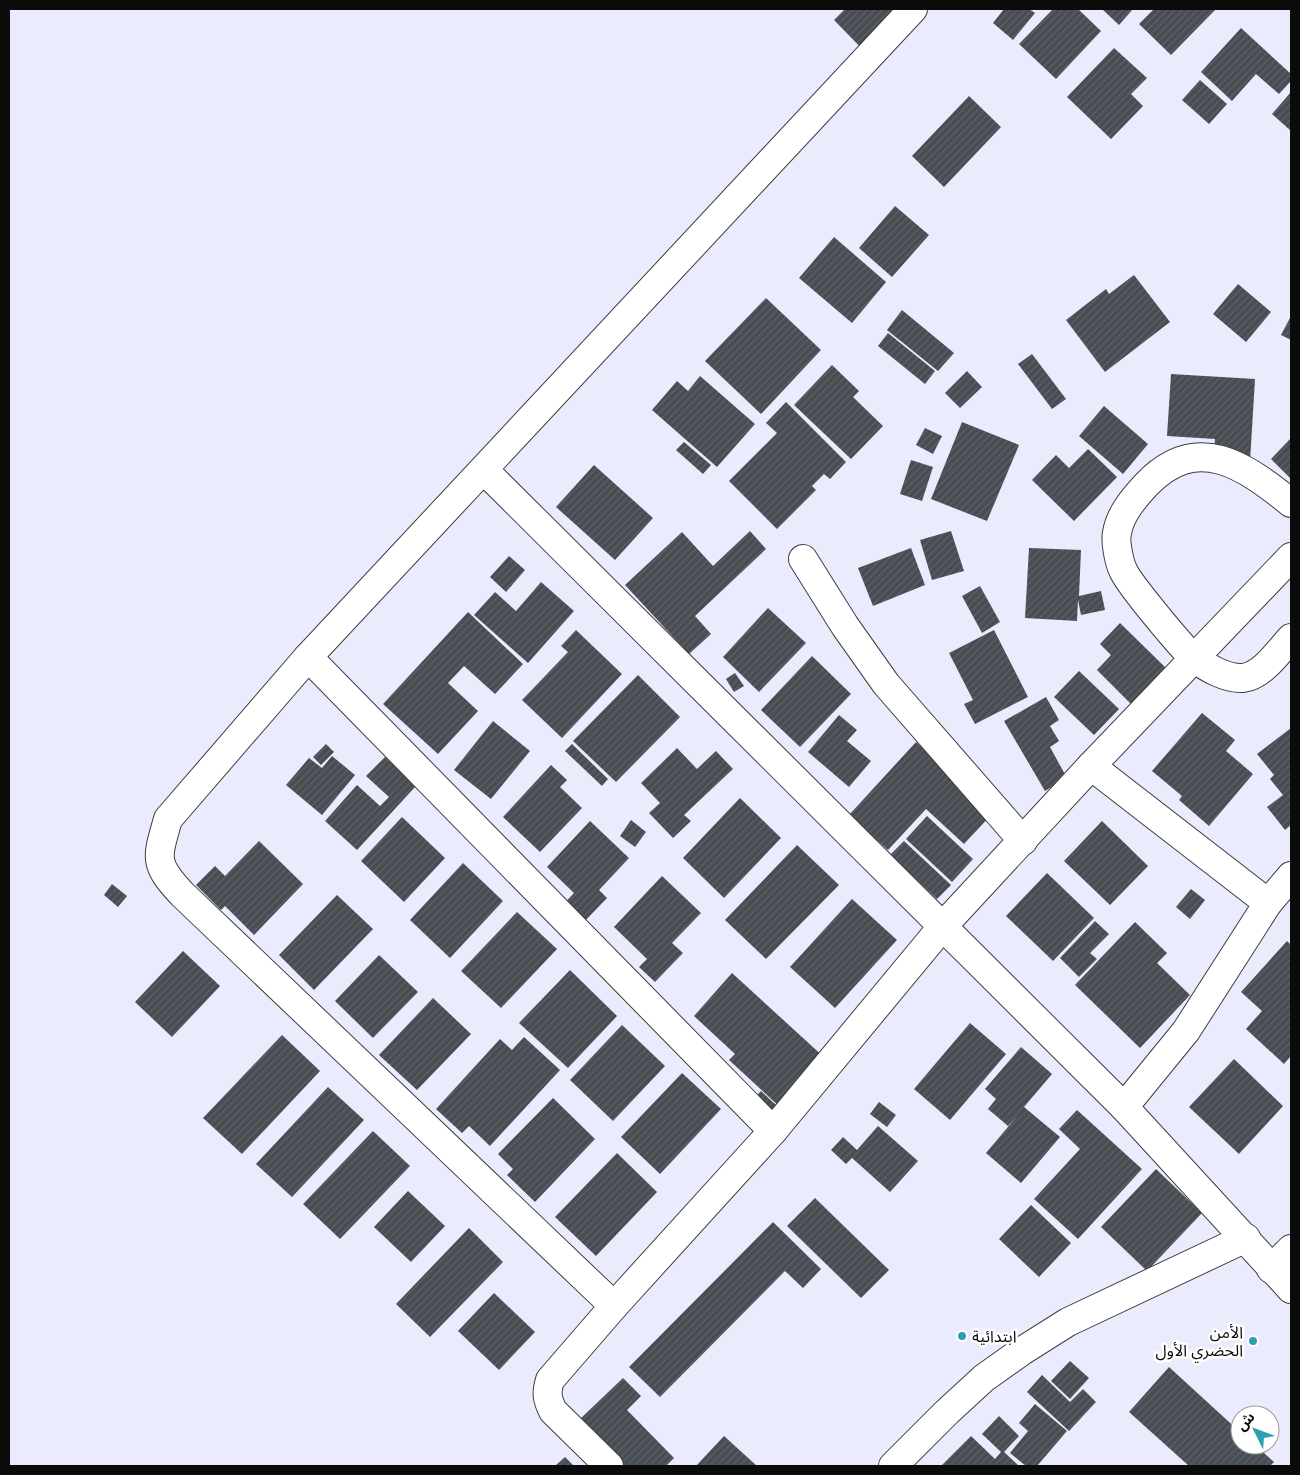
<svg xmlns="http://www.w3.org/2000/svg" width="1300" height="1475" font-family="Lora,'Noto Sans Arabic',serif">
  <defs>
    <pattern id="building-hatch" width="6" height="6" patternUnits="userSpaceOnUse" patternTransform="scale(1.25)"><rect width="6" height="6" fill="#484d53"/><path d="M-1 1l2-2M0 6l6-6M5 7l2-2" fill="none" stroke="#5e6267"/></pattern>
  </defs>
  <rect width="100%" height="100%" fill="#ebebfe"/>
  <g fill="url(#building-hatch)">
    <path d="M845,9H897L870,57L834,20Z"/>
    <path d="M1004,9H1029L1035,13L1013,40L993,23Z"/>
    <path d="M1053,9H1078L1101,31L1056,79L1019,44Z"/>
    <path d="M1102,9H1133L1119,25Z"/>
    <path d="M1154,9H1216L1171,55L1139,24Z"/>
    <path d="M1241,28L1291,74V81L1279,94L1256,74L1232,101L1201,72Z"/>
    <path d="M1114,48L1147,78L1131,94L1143,106L1111,139L1067,97Z"/>
    <path d="M1200,80L1227,104L1209,124L1182,100Z"/>
    <path d="M1291,92V131L1272,114Z"/>
    <path d="M969,96L1001,127L944,187L912,156Z"/>
    <path d="M895,206L929,235L892,277L859,248Z"/>
    <path d="M834,237L886,282L852,323L799,278Z"/>
    <path d="M1134,275L1170,322L1105,372L1066,320L1106,289L1109,294Z"/>
    <path d="M1238,284L1271,312L1246,342L1213,314Z"/>
    <path d="M766,298L821,350L761,414L705,361Z"/>
    <path d="M902,310L954,353L938,371L887,330Z"/>
    <path d="M1291,316V340L1281,335Z"/>
    <path d="M888,333L935,371L925,384L878,346Z"/>
    <path d="M1032,354L1066,399L1052,409L1018,364Z"/>
    <path d="M832,365L859,391L853,397L883,426L851,459L794,405Z"/>
    <path d="M967,371L982,387L960,408L945,393Z"/>
    <path d="M1171,374L1255,379L1250,462L1213,459L1215,439L1167,436Z"/>
    <path d="M700,376L755,424L717,467L652,410L677,381L688,391Z"/>
    <path d="M786,402L846,462L830,479L824,474L812,486L816,490L777,529L729,481L777,433L766,423Z"/>
    <path d="M1104,406L1148,444L1123,474L1079,436Z"/>
    <path d="M962,422L1019,445L987,521L931,499Z"/>
    <path d="M925,428L942,436L933,454L916,445Z"/>
    <path d="M1291,438V479L1271,459Z"/>
    <path d="M684,442L711,465L703,474L676,450Z"/>
    <path d="M1088,449L1117,477L1074,521L1032,480L1056,455L1069,468Z"/>
    <path d="M911,460L933,467L922,501L900,494Z"/>
    <path d="M594,465L653,518L615,560L556,507Z"/>
    <path d="M750,531L766,549L695,616L711,634L689,654L625,585L682,532L713,566Z"/>
    <path d="M951,531L964,571L932,580L920,540Z"/>
    <path d="M911,548L925,585L873,606L858,568Z"/>
    <path d="M1029,548L1081,550L1079,596L1101,591L1105,610L1081,615L1078,600L1077,621L1025,618Z"/>
    <path d="M509,556L525,570L506,592L490,577Z"/>
    <path d="M541,582L574,611L528,663L474,615L495,592L516,611Z"/>
    <path d="M980,586L1000,622L982,633L962,596Z"/>
    <path d="M768,608L806,643L759,692L723,657Z"/>
    <path d="M468,612L523,664L495,694L464,666L448,683L478,711L438,754L383,704Z"/>
    <path d="M1120,623L1167,669L1132,705L1097,670L1111,655L1100,644Z"/>
    <path d="M576,630L622,674L562,738L522,700L568,652L561,646Z"/>
    <path d="M994,630L1028,697L975,724L964,704L973,700L949,653Z"/>
    <path d="M812,656L851,694L800,747L761,710Z"/>
    <path d="M1079,671L1119,709L1094,735L1054,697Z"/>
    <path d="M735,673L744,686L734,692L726,679Z"/>
    <path d="M638,675L680,717L616,782L573,741Z"/>
    <path d="M1046,697L1059,720L1050,726L1059,741L1050,747L1067,778L1045,791L1004,721Z"/>
    <path d="M1202,713L1235,740L1226,751L1253,774L1209,826L1179,800L1182,796L1152,771Z"/>
    <path d="M839,715L857,730L847,741L871,761L849,787L808,752Z"/>
    <path d="M493,721L530,751L491,799L454,770Z"/>
    <path d="M1291,728V825L1285,830L1267,807L1283,795L1270,779L1274,775L1257,754Z"/>
    <path d="M916,742L993,813L964,844L926,809L888,850L849,815Z"/>
    <path d="M326,744L334,752L321,765L313,757Z"/>
    <path d="M572,744L608,779L602,786L565,751Z"/>
    <path d="M677,748L697,769L716,751L733,769L684,815L691,821L673,838L649,813L660,803L641,783Z"/>
    <path d="M332,756L355,775L322,815L286,785L309,758L322,768Z"/>
    <path d="M385,757L416,786L357,850L325,821L357,785L380,806L389,797L366,776Z"/>
    <path d="M551,765L567,780L560,787L582,808L540,852L503,817Z"/>
    <path d="M740,798L781,838L724,898L683,858Z"/>
    <path d="M927,816L973,859L952,882L906,839Z"/>
    <path d="M402,817L445,858L404,902L361,861Z"/>
    <path d="M631,820L646,832L635,847L620,836Z"/>
    <path d="M590,821L629,858L599,890L607,898L580,926L560,908L574,893L547,867Z"/>
    <path d="M1102,821L1148,866L1110,905L1064,861Z"/>
    <path d="M259,841L303,884L254,935L225,906L221,910L196,885L215,866L225,876Z"/>
    <path d="M904,841L951,885L937,899L890,855Z"/>
    <path d="M797,845L839,885L766,959L725,920Z"/>
    <path d="M463,863L503,901L450,958L410,920Z"/>
    <path d="M1047,873L1094,918L1053,961L1006,916Z"/>
    <path d="M662,876L701,913L672,943L683,953L655,982L639,967L647,959L614,927Z"/>
    <path d="M112,884L127,896L118,907L104,895Z"/>
    <path d="M1191,889L1205,900L1190,919L1176,907Z"/>
    <path d="M337,895L373,929L314,990L279,955Z"/>
    <path d="M852,899L897,940L835,1008L790,967Z"/>
    <path d="M517,912L557,949L501,1008L461,971Z"/>
    <path d="M1095,921L1109,934L1090,953L1097,959L1079,977L1060,958Z"/>
    <path d="M1135,922L1167,953L1157,963L1190,995L1140,1048L1075,985Z"/>
    <path d="M1287,941L1291,945V1056L1284,1064L1246,1029L1262,1011L1241,992Z"/>
    <path d="M183,951L220,986L172,1037L135,1002Z"/>
    <path d="M379,955L418,992L373,1038L335,1001Z"/>
    <path d="M570,970L617,1016L568,1068L519,1023Z"/>
    <path d="M732,973L826,1059L781,1108L729,1060L735,1054L694,1016Z"/>
    <path d="M433,998L471,1034L417,1090L379,1055Z"/>
    <path d="M970,1023L1006,1054L950,1120L914,1089Z"/>
    <path d="M622,1025L665,1066L613,1121L570,1080Z"/>
    <path d="M282,1035L320,1071L242,1154L203,1118Z"/>
    <path d="M524,1037L560,1070L490,1146L469,1126L462,1133L436,1109L500,1039L512,1050Z"/>
    <path d="M1021,1047L1052,1074L1024,1107L1060,1137L1021,1183L986,1153L1018,1115L1008,1126L988,1109L996,1099L985,1089Z"/>
    <path d="M1234,1059L1283,1106L1239,1154L1189,1107Z"/>
    <path d="M682,1073L721,1109L660,1174L621,1137Z"/>
    <path d="M328,1087L364,1120L292,1197L256,1164Z"/>
    <path d="M761,1091L776,1105L765,1116L750,1102Z"/>
    <path d="M553,1098L595,1139L535,1202L507,1175L513,1169L498,1154Z"/>
    <path d="M879,1102L896,1115L887,1127L870,1114Z"/>
    <path d="M1077,1110L1142,1169L1078,1239L1034,1199L1080,1149L1059,1129Z"/>
    <path d="M878,1126L918,1161L890,1192L852,1158L846,1164L831,1150L843,1137L857,1150Z"/>
    <path d="M373,1131L410,1166L340,1239L303,1204Z"/>
    <path d="M617,1153L657,1192L596,1256L555,1217Z"/>
    <path d="M1156,1169L1202,1213L1147,1271L1101,1227Z"/>
    <path d="M408,1191L445,1226L411,1262L374,1227Z"/>
    <path d="M815,1198L889,1270L861,1298L787,1226Z"/>
    <path d="M1031,1205L1071,1243L1039,1277L999,1239Z"/>
    <path d="M773,1222L821,1269L803,1288L785,1271L660,1397L629,1367Z"/>
    <path d="M469,1228L503,1262L430,1337L396,1304Z"/>
    <path d="M494,1293L535,1332L499,1370L458,1331Z"/>
    <path d="M1070,1361L1089,1378L1070,1399L1051,1381Z"/>
    <path d="M1169,1367L1240,1432V1445H1255L1274,1462L1270,1466H1189L1129,1412Z"/>
    <path d="M1042,1375L1070,1402L1083,1389L1096,1402L1069,1431L1027,1392Z"/>
    <path d="M623,1378L641,1396L627,1410L674,1458L666,1466H622L578,1421Z"/>
    <path d="M1035,1404L1067,1431L1037,1466H1026L1010,1453L1028,1431L1019,1423Z"/>
    <path d="M999,1416L1019,1436L1004,1452L1019,1466H941L971,1436L995,1459L1001,1452L982,1434Z"/>
    <path d="M724,1436L757,1466H696Z"/>
    <path d="M565,1457L574,1466H555Z"/>
  </g>
  <g fill="none" stroke-linecap="round" stroke-linejoin="round">
    <g stroke="#3e3e3e" stroke-width="30">
      <g id="street">
        <path d="M484,470L1124,1107L1291,1289"/>
        <path d="M1291,503C1245,466 1197,431 1146,485C1134,498 1120,514 1117,533C1115,541 1119,562 1123,570C1128,583 1183,649 1194,658C1207,668 1227,679 1243,678C1263,675 1278,652 1291,638"/>
        <path d="M803,559L845,626L886,684L1023,841"/>
        <path d="M308,657L773,1131"/>
        <path d="M1091,766L1268,903"/>
        <path d="M1124,1107L1186,1031L1268,903L1291,876"/>
        <path d="M1271,1269L1291,1249"/>
        <path d="M614,1306L182,894C153,863 157,858 168,819L308,657L913,9"/>
        <path d="M609,1466L553,1411C547,1399 546,1393 550,1380L614,1306L773,1131L942,927L1091,766L1291,557"/>
        <path d="M893,1466L947,1412L984,1378L1022,1351L1068,1322L1246,1238"/>
      </g>
    </g>
    <use href="#street" stroke="#fff" stroke-width="28"/>
  </g>
  <g fill="#2c9fb3" stroke="#fff" stroke-width="2">
    <circle cx="962" cy="1336" r="5"/>
    <circle cx="1253" cy="1341" r="5"/>
  </g>
  <g text-anchor="middle" stroke-width="5" stroke-linejoin="round" paint-order="stroke">
    <g font-size="16" fill="#0b0b0b" stroke="#fff" text-anchor="end">
      <text x="1243" y="1338">الأمن<tspan x="1243" dy="18">الحضري الأول</tspan></text>
      <text x="972" y="1342" text-anchor="start">ابتدائية</text>
    </g>
  </g>
  <rect width="1300" height="1475" fill="none" stroke="#0b0b0b" stroke-width="20"/>
  <g transform="translate(1255 1430) rotate(312)"><circle r="24" fill="#ffffff" stroke="#9d9d9d"/>
  <path d="M0-4L9 19L0 12L-9 19Z" fill="#2c9fb3"/>
  <text y="-8" font-size="14" font-weight="bold" text-anchor="middle" fill="#0b0b0b">ش</text>
  </g>
</svg>
